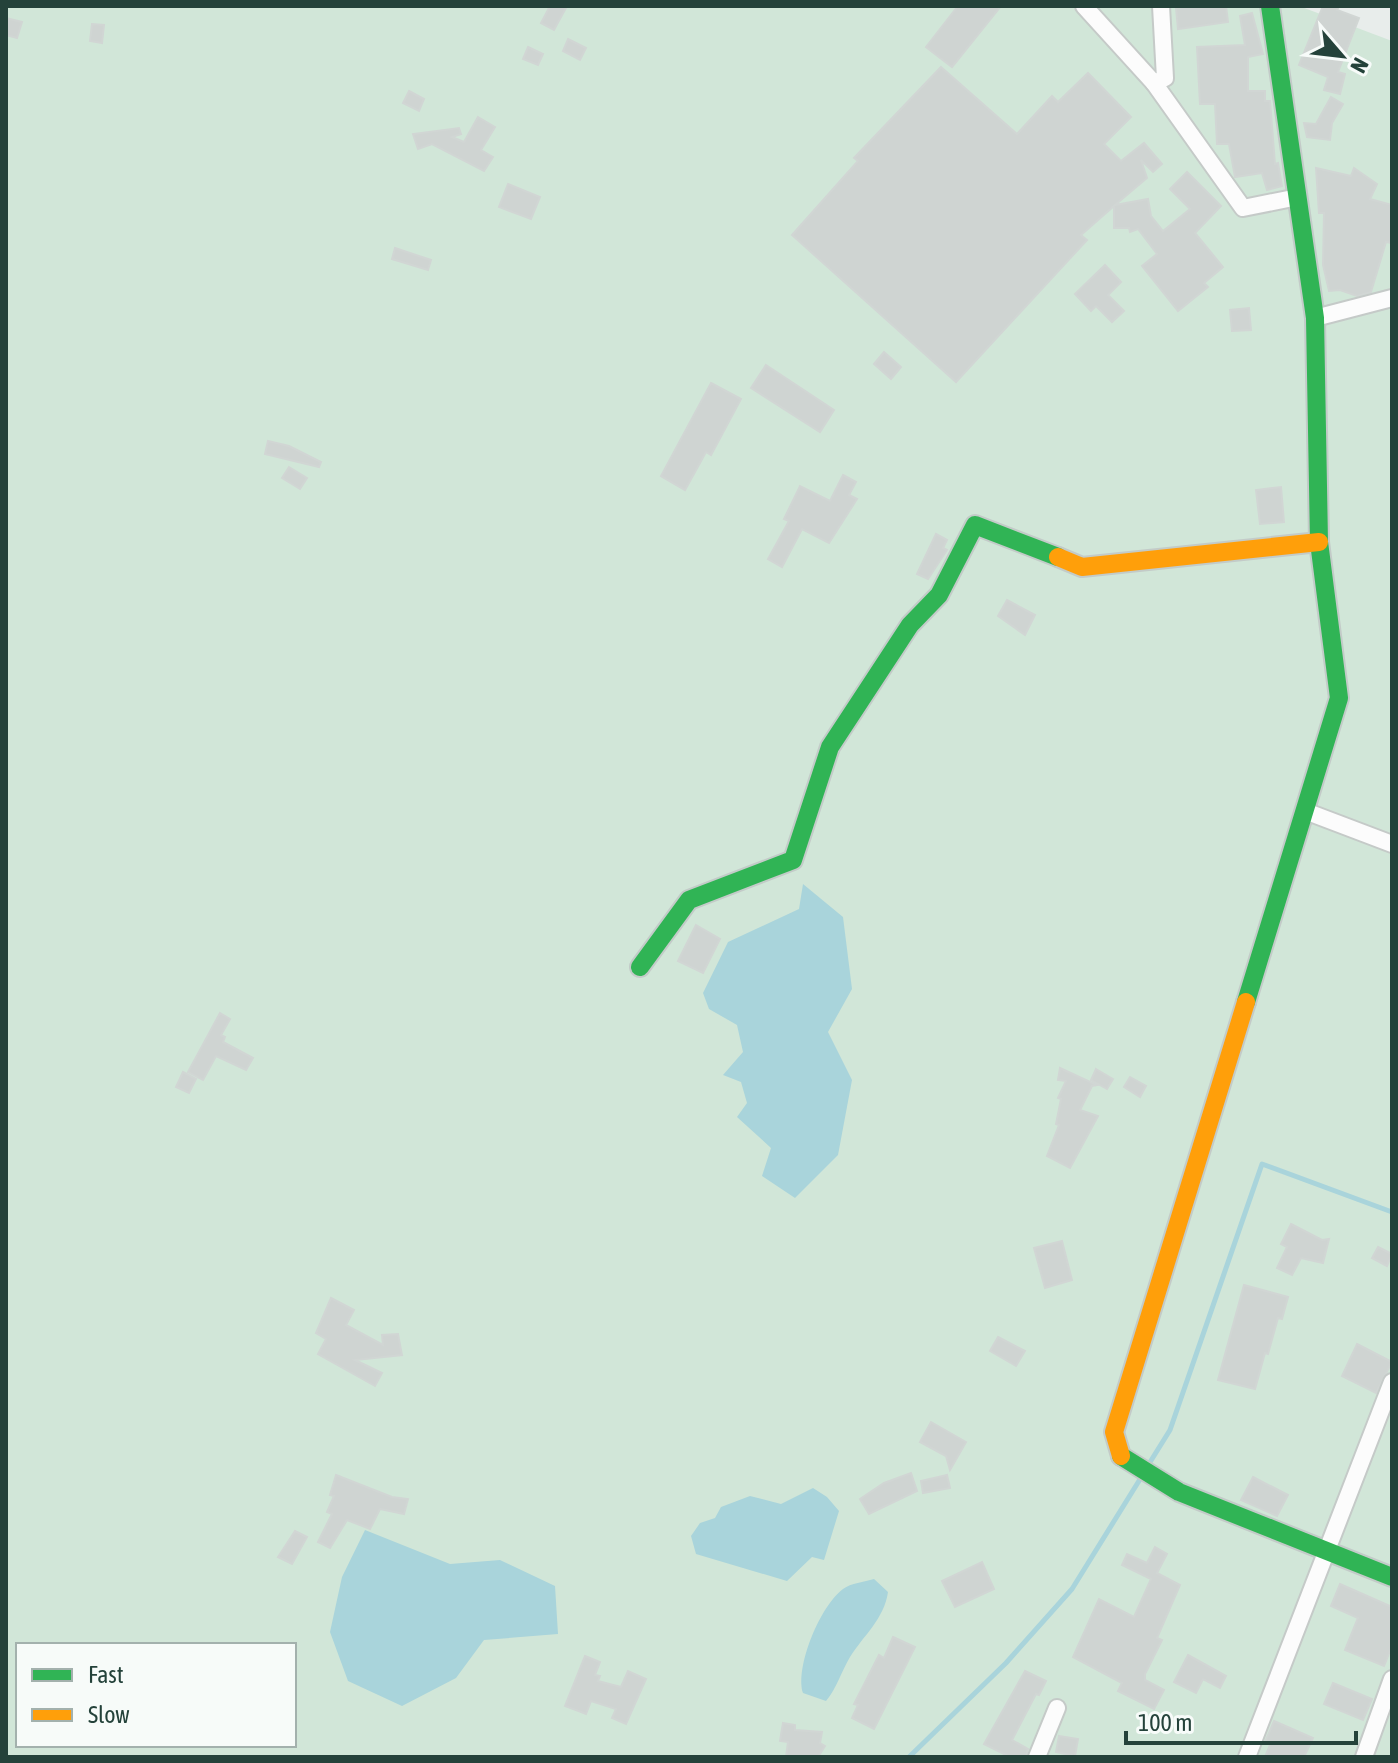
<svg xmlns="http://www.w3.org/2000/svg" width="1398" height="1763" font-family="'Asap Condensed',sans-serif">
  <rect width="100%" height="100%" fill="#e8edeb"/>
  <path fill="#d1e6d8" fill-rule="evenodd" d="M6,6H1299L1392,41V1757H6ZM18,1645H294V1745H18Z"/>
  <g fill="#a9d4db">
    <path d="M803,884L843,917L852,989L828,1032L852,1080L838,1155L795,1198L762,1176L771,1148L737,1117L747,1103L741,1082L723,1075L743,1052L737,1025L709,1009L703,993L728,942L799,909Z"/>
    <path d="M813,1488L827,1497L839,1511L824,1560L812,1557L787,1581L696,1554L691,1536L700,1523L715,1518L721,1507L750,1496L781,1504Z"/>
    <path d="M365,1530L450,1564L500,1560L555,1586L558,1634L484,1640L456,1678L402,1706L348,1681L330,1632L342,1577Z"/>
    <path d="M874,1579L888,1592C884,1619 864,1635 850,1657C841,1672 837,1688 826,1701L803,1693C795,1667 820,1606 843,1589C851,1583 864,1582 874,1579Z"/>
  </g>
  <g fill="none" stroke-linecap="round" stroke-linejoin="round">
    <g stroke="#a9d4db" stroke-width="5">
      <path d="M1147,1467L1170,1430L1262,1164L1392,1212"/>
      <path d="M909,1757L1006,1663L1072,1589L1142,1476"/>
    </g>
  </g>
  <g fill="#cfd4d2" stroke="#d1d6d4" stroke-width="2">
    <path d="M550,6H567L554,30L541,23Z"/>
    <path d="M958,6H1001L952,67L926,47Z"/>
    <path d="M1190,6H1226L1228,22L1178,29L1176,8Z"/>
    <path d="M1323,6H1339L1337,10L1359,18L1338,72L1345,74L1340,94L1324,90L1328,77L1299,65Z"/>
    <path d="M1252,13L1263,54L1248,57V91H1265V101H1270L1275,164L1278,163L1282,186L1267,190L1262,173L1235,177L1229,144H1217L1215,104H1200L1197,47L1245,45L1240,16Z"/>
    <path d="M6,18L22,22L17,38L6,35Z"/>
    <path d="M92,24L104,25L102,43L90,41Z"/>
    <path d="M568,39L586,48L580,60L563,51Z"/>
    <path d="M528,47L543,54L538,65L523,59Z"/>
    <path d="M941,67L1017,134L1052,96L1058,102L1088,73L1131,117L1104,144L1121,161L1144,143L1162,164L1153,172L1141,160L1147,178L1115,205L1148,199L1151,216L1163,231L1190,209L1170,189L1187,172L1221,206L1195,233L1223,267L1204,283L1208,287L1178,311L1142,266L1157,254L1138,229L1130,232L1129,228H1114V206L1081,235L1087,240L956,382L792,235L858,161L854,158Z"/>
    <path d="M409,91L424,99L419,111L403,103Z"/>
    <path d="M1331,97L1343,104L1332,123L1330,140L1307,137L1304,123L1316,124Z"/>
    <path d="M478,117L495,127L481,150L493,157L484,171L432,144L418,149L413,134L459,128L461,134L452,137L464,142Z"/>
    <path d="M1316,168L1351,176L1354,168L1377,184L1370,199L1392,205V243L1386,242L1371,292L1357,296L1340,290L1329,291L1323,265L1324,213H1319Z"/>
    <path d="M508,184L540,197L531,219L499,207Z"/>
    <path d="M395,248L431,260L428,270L392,259Z"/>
    <path d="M1105,265L1121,282L1108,295L1124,311L1112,322L1096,306L1091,311L1075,294Z"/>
    <path d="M1249,308L1251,330L1232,331L1230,310Z"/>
    <path d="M884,352L901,367L891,379L874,364Z"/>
    <path d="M766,365L834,410L820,432L751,388Z"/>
    <path d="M711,383L741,399L711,455L706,452L685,490L661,476Z"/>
    <path d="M268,441L289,446L321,462L319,467L265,454Z"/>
    <path d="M289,467L307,478L300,489L282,478Z"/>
    <path d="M843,475L856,482L849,495L857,499L829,543L802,529L782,567L768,559L789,521L784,519L800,486L830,501Z"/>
    <path d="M1281,487L1284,522L1260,524L1256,490Z"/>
    <path d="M936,534L947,540L943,548L947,550L928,579L917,574Z"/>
    <path d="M1007,600L1035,615L1025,635L998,616Z"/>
    <path d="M696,925L720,939L703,973L678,961Z"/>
    <path d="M220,1013L230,1019L221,1035L225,1037L223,1042L253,1058L246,1070L216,1056L203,1080L188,1072Z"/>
    <path d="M1060,1068L1097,1085L1092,1086L1080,1110L1098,1116L1070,1168L1047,1156L1059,1125L1056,1124L1061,1099L1058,1098L1066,1081L1058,1080Z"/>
    <path d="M1096,1069L1113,1079L1107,1089L1091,1080Z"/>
    <path d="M183,1072L196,1079L189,1093L176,1087Z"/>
    <path d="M1130,1077L1146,1086L1140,1097L1124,1087Z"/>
    <path d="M1291,1224L1322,1240L1329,1239L1323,1263L1301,1258L1292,1275L1277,1268L1287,1247L1281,1244Z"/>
    <path d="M1062,1241L1072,1280L1045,1288L1034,1248Z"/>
    <path d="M1378,1247L1392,1254L1387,1266L1372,1258Z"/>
    <path d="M1244,1285L1288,1297L1282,1319L1278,1318L1268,1354L1265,1353L1255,1389L1218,1380Z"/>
    <path d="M331,1298L354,1310L346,1325L383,1345L382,1335L398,1334L402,1355L355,1360L382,1373L375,1386L318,1354L326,1339L316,1333Z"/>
    <path d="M998,1337L1025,1351L1016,1366L990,1351Z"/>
    <path d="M1357,1344L1392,1362L1376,1393L1342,1376Z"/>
    <path d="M931,1422L966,1442L950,1470L946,1456L920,1442Z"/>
    <path d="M911,1473L917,1491L869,1514L860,1499L884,1483Z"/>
    <path d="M336,1475L392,1497L408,1499L404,1514L380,1509L370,1529L347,1520L330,1548L318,1542L332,1514L327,1512L334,1496L330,1495Z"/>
    <path d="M947,1475L950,1488L923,1493L921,1481Z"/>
    <path d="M1253,1477L1288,1495L1277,1516L1241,1500Z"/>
    <path d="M295,1531L307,1537L292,1564L278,1557Z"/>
    <path d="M1155,1547L1167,1554L1157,1573L1180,1585L1157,1638L1162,1640L1145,1674V1680L1164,1690L1154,1709L1118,1691L1122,1683L1073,1657L1099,1599L1134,1617L1151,1579L1122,1565L1127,1554L1147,1563Z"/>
    <path d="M982,1562L994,1589L955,1607L942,1581Z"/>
    <path d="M1340,1584L1392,1607V1646L1384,1666L1345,1650L1358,1618L1331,1606Z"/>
    <path d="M893,1637L915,1647L874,1729L852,1718L858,1705L854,1704L879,1655L884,1658Z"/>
    <path d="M1188,1655L1226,1676L1220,1688L1203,1679L1196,1693L1174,1682Z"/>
    <path d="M585,1656L600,1662L595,1675L600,1676L598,1681L621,1687L628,1671L646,1679L626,1724L612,1718L616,1709L591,1701L586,1714L565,1706Z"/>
    <path d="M1025,1671L1046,1681L1039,1695L1036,1694L1012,1740L1028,1749L1026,1757H1010L984,1744Z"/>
    <path d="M1333,1683L1372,1699L1363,1720L1324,1704Z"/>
    <path d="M1274,1721L1313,1738L1304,1757H1265L1270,1745L1265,1742Z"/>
    <path d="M783,1723L795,1725V1730L822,1732L820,1743L825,1746L818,1757H786L788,1742L780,1741Z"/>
    <path d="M1059,1736L1078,1739L1075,1756L1056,1752Z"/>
  </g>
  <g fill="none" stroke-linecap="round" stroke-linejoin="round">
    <g stroke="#c5cac8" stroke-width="20">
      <g id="street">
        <path d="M1084,6L1154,83"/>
        <path d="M1161,6L1165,78L1154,83L1243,208L1298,197"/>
        <path d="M1315,318L1392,298"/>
        <path d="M1305,811L1392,844"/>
        <path d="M1037,1757L1057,1708"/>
        <path d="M1247,1757L1392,1382"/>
        <path d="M1364,1757L1392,1679"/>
      </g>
    </g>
    <g stroke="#c3cbc8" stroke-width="22">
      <g id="fast">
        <path d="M640,967L689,900L793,860L830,747L910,625L939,595L975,525L1058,557"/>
        <path d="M1246,1002L1339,698L1319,542L1315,318L1270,6"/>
        <path d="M1121,1456L1179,1492L1392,1577"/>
      </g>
    </g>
    <g stroke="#c3cbc8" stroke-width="22">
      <g id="slow">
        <path d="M1058,557L1082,567L1319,542"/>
        <path d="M1121,1456L1114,1432L1246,1002"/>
      </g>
    </g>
    <use href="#street" stroke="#fcfcfc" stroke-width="16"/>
    <use href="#fast" stroke="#30b455" stroke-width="18"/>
    <use href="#slow" stroke="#ff9f0a" stroke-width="18"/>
  </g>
  <rect width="1398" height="1763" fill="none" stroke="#24423a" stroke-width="16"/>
  <rect x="16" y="1643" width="280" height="104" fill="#f7fbf9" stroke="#a3b1ad" stroke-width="2"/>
  <rect x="32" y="1669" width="40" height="12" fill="#30b455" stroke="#a3b1ad" stroke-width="2"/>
  <text x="88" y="1683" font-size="24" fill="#24423a">Fast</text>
  <rect x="32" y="1709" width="40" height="12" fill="#ff9f0a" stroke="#a3b1ad" stroke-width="2"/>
  <text x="88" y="1723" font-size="24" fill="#24423a">Slow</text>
  <g transform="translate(1342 56) rotate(118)" stroke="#f7fbf9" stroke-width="6" paint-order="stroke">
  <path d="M0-6L14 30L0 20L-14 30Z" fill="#24423a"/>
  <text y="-12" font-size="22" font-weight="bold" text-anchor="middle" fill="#24423a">N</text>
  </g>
  <path d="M1126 1731v12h230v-12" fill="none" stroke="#24423a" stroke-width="4"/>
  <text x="1138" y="1731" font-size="24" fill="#24423a" stroke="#f7fbf9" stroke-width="6" paint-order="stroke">100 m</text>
</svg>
